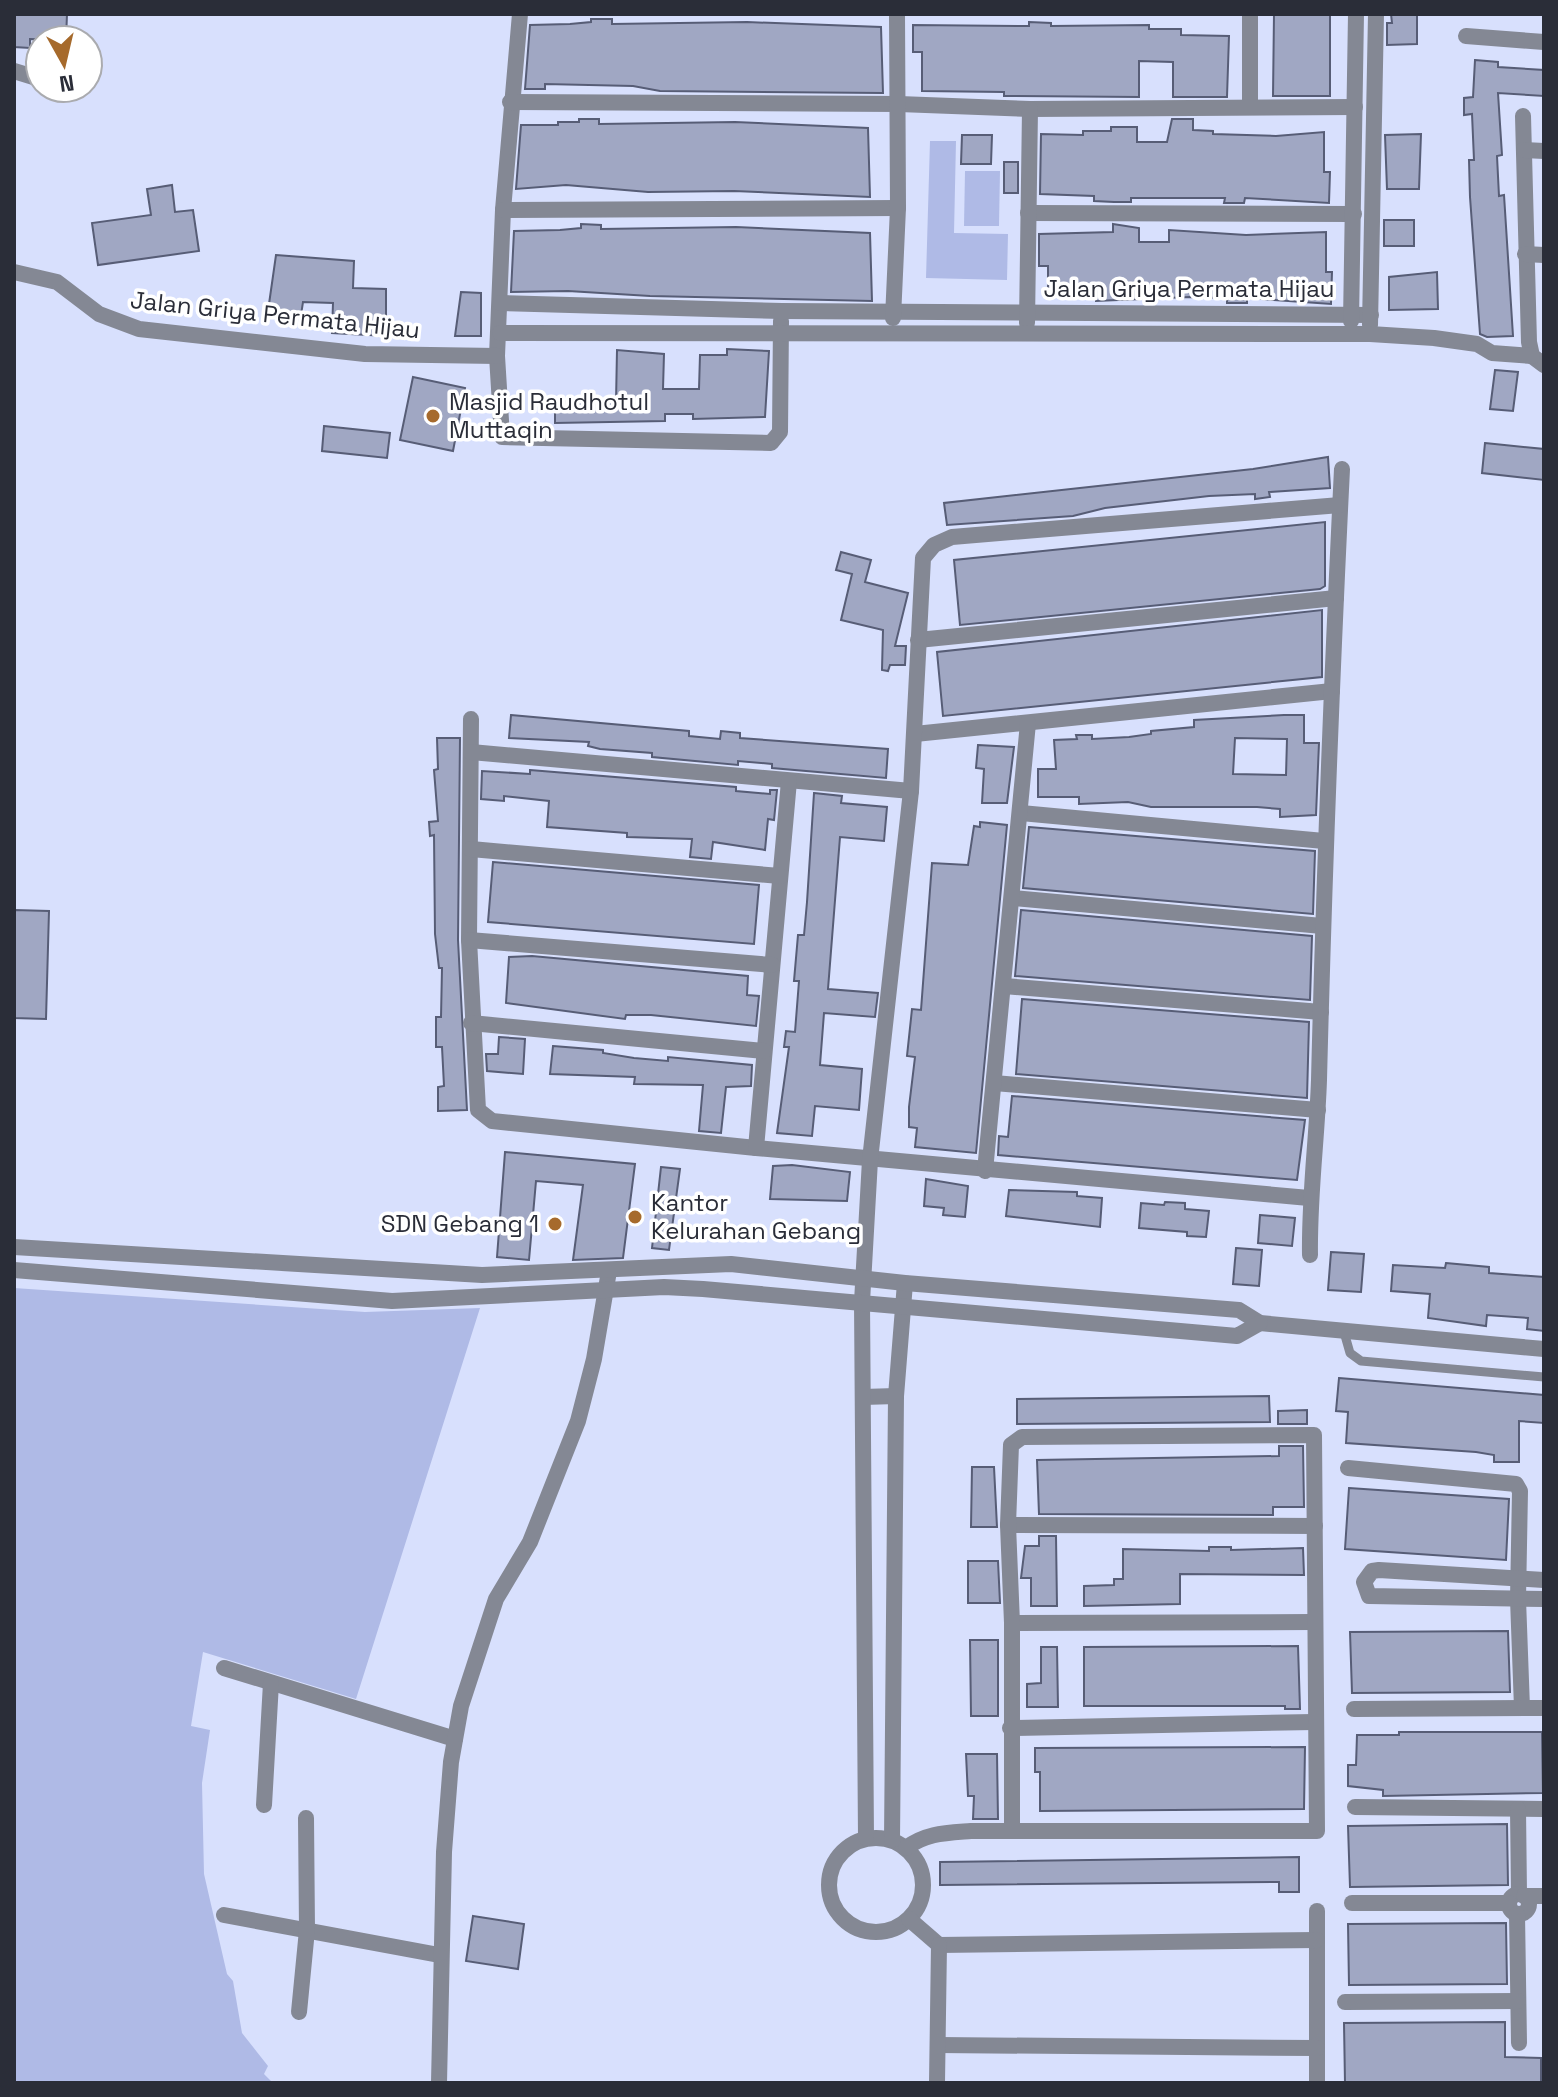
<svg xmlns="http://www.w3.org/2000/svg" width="1558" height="2097" font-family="'Space Grotesk',sans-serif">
  <rect width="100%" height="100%" fill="#d8e0fd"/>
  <g fill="#afbae6">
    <path d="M930,141H956L954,233L1008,234L1007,280L926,278Z"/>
    <path d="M965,171H1000L999,226H964Z"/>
    <path d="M14,1288L365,1312L480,1308L356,1699L203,1652L191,1726L210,1730L202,1783L204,1874L227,1974L233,1981L242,2033L268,2066L264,2074L273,2083H14Z"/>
  </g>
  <g fill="#a0a7c3" stroke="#575d76" stroke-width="2" fill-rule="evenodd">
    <path d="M14,14H67L66,40L30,39V48L14,47Z"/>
    <path d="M1274,14H1330V96H1273Z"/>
    <path d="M1391,14H1417V44L1387,45V23H1392Z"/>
    <path d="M591,19H612V24L747,22L881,27L883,93L660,91L633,86L545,84V89H525L530,25L570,24L591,22Z"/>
    <path d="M1029,22L1051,23V26L1149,25V29H1181V35L1229,36L1227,97H1173V62L1139,61V97L1004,96V92L922,91V52H913V25L1029,26Z"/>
    <path d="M1475,60L1498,62V67L1544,70V96L1498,93L1502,155L1497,156L1499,196L1504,195L1513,336L1487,337L1480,334L1470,197L1469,160H1474L1472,114L1464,115V98L1473,97Z"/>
    <path d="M579,119H599V124L735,122L868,128L870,197L734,191L648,192L566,185L516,189L521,125H558V122H579Z"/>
    <path d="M1172,119H1193V130L1213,131V134L1276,136L1324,132V172H1330L1329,203L1245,198L1244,203H1224L1225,198H1131V202H1114L1094,201V196L1040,194L1041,134L1083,135V131H1111V127H1137V142H1167Z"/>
    <path d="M1421,134L1419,189H1387L1385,135Z"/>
    <path d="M962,135H992L991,164H961Z"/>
    <rect x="1004" y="162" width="14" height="31"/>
    <path d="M172,185L175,212L193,210L199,251L98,265L92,223L151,215L147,189Z"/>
    <rect x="1384" y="220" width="30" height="26"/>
    <path d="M581,224L601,225V229L736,227L870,233L872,301L650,296L568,291L511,292L514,231L560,230L581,228Z"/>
    <path d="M1113,224L1139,228V242H1169V230L1246,235L1326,232V272H1332L1331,304L1247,298V303H1227V298L1190,297L1096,301V296L1048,294V266H1039V234L1113,232Z"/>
    <path d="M276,255L354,261L353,288L386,289V336L332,333L333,303L303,302L301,315L268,311Z"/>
    <path d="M1437,272L1438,309L1389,310V277Z"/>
    <path d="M461,292L481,293V336H455Z"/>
    <path d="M727,349L769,351L765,417L693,419V414H665V421L555,423V401L616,402L617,350L664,354L663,389H699L700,355H727Z"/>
    <path d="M1495,370L1518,372L1513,411L1490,409Z"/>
    <path d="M413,377L465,388L453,451L400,440Z"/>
    <path d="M324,426L390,433L387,458L322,451Z"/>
    <path d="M1485,443L1544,449V480L1482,473Z"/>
    <path d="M1328,457L1330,488L1269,492L1270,497L1255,499V494L1209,496L1105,508L1073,516L947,525L944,503L1253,469Z"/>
    <path d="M1325,522V586L1320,589L960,625L954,560Z"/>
    <path d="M841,552L871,560L865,582L908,593L895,646H906L905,665H890L888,671L882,670L883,630L841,620L852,574L836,570Z"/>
    <path d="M1322,610V677L943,716L937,652Z"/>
    <path d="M511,715L689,731V736L720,739L721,731L740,733V738L888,749L886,778L772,768V764L738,761V765L652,757V753L600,749L588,746L589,742L509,738Z"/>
    <path d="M1284,715H1304V743H1319L1316,815L1280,817V809L1257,807H1151L1128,802L1079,804V797H1038V769H1056L1054,740L1077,739L1076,735H1092V739L1129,737L1151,734V731L1194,727V720ZM1235,738L1287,739L1286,775L1233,774Z"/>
    <path d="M437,738H460L458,940L467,1110L438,1111V1087L444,1086L442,1047H436V1017H441L442,968H439L435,934L434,835L430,836L429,822L438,821L434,770L438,769Z"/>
    <path d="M978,745L1014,747L1007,803H982L984,769L976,768Z"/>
    <path d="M530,770L736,787V791L770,794V790H777L774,820L768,819L765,850L713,842L711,859L690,857L692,839L627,837V833L547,827L549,801L504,796V801L481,799L482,771L530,774Z"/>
    <path d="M814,793L842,796L841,803L887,807L884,841L840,837L828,989L878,993L875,1017L824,1013L820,1065L862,1069L859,1110L815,1106L812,1136L777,1133L789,1047H784L786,1031L795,1032L799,981H794L798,935H804L807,902Z"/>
    <path d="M980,822L1007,825L976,1153L915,1147L917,1128L909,1127V1107L915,1057L907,1056L912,1009L921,1010L932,863L968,865L974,826L980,827Z"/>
    <path d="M1029,827L1315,851L1313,914L1023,888Z"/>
    <path d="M493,862L759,885L754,944L488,922Z"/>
    <path d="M14,910L49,911L46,1019L14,1018Z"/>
    <path d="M1021,910L1312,936L1310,1000L1015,976Z"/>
    <path d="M532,956L748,976L747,995L759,996L756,1026L651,1015H626L625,1019L506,1003L509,957Z"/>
    <path d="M1022,999L1309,1022L1307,1098L1016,1074Z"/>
    <path d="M499,1037L525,1039L523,1074L487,1071L486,1054H498Z"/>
    <path d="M553,1046L603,1050V1053L634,1058L668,1061V1057L752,1065L751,1086L726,1087L721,1133L699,1131L703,1085L634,1084L635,1077L550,1074Z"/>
    <path d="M1012,1096L1305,1120L1297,1180L998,1155L999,1136L1008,1137Z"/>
    <path d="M505,1152L635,1164L623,1258L573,1260L583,1185L536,1181L529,1260L497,1257Z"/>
    <path d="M792,1165L850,1172L847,1201L770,1199L773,1166Z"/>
    <path d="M661,1167L680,1169L669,1250L652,1248Z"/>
    <path d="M926,1179L968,1186L965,1217L943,1215L944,1208L924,1206Z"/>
    <path d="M1009,1190L1077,1192V1196L1102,1198L1100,1227L1006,1216Z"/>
    <path d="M1165,1202L1185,1203V1209L1209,1211L1206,1237L1187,1236V1232L1139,1228L1141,1203L1164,1205Z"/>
    <path d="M1260,1215L1295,1218L1292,1246L1258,1243Z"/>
    <path d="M1236,1248L1262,1250L1259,1286L1233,1284Z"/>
    <path d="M1331,1252L1364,1254L1361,1292L1328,1290Z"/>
    <path d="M1446,1263L1489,1267V1273L1544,1277V1331L1527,1329L1528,1318L1487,1315L1486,1326L1428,1318L1430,1294L1391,1291L1393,1265L1445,1268Z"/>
    <path d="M1339,1378L1544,1395V1423L1519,1421V1462H1494V1455L1476,1452L1346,1443L1348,1412L1336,1411Z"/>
    <path d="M1269,1396L1270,1422L1017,1424V1399Z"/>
    <path d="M1307,1410V1424H1278V1411Z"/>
    <path d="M1279,1446H1303L1304,1507H1273V1515L1039,1514L1037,1460L1279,1456Z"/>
    <path d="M972,1467H994L997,1527H971Z"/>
    <path d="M1349,1488L1509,1499L1506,1560L1345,1549Z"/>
    <path d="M1039,1536H1056L1057,1606H1031V1578H1021L1025,1546H1039Z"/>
    <path d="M1209,1547H1231V1550L1303,1548L1304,1575L1180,1574V1604L1084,1606V1586L1114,1585V1579H1123V1549L1209,1551Z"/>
    <path d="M968,1561H998L1000,1603H968Z"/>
    <path d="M1508,1631L1510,1692L1352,1693L1350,1632Z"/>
    <path d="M970,1640H998V1716H971Z"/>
    <path d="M1298,1646L1300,1709H1285V1706H1084V1647Z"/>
    <path d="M1041,1647H1057L1058,1707H1027V1684L1041,1683Z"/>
    <path d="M1399,1732H1542L1543,1793L1383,1796V1790L1348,1786V1765H1356L1357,1735H1399Z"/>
    <path d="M1305,1747L1304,1809L1040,1811V1772H1035V1748Z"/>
    <path d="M966,1754H997L998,1819H973L974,1796H968Z"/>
    <path d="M1507,1824L1508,1885L1350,1887L1348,1826Z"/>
    <path d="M1299,1857V1892H1279V1882L940,1885V1862Z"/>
    <path d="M473,1916L524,1924L518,1969L466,1961Z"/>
    <path d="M1506,1923L1507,1984L1349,1985L1348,1924Z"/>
    <path d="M1505,2022V2057L1541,2058V2083H1345L1344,2023Z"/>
  </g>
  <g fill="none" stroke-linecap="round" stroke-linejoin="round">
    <path stroke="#848894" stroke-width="9" d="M1344,1332L1350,1353L1361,1361L1544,1377"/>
    <g stroke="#848894" stroke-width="16">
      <path d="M520,14L503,210L497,356L502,437L771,443L780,432L781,321"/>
      <path d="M1250,14V106"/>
      <path d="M1466,36L1544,42"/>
      <path d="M14,71L40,79"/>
      <path d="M510,102L899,104L1030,109L1355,107"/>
      <path d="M1523,116L1529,342L1532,356L1544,365"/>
      <path d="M1524,150L1544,151"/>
      <path d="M503,210L898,208"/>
      <path d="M1028,213L1354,214"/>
      <path d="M1525,254L1544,255"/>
      <path d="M14,272L57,282L99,314L139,329L365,354L497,356"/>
      <path d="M500,303L782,311L1371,315"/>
      <path d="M893,318L898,208L897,14"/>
      <path d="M1351,321L1356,14"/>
      <path d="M1027,323L1030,109"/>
      <path d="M1370,325L1376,14"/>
      <path d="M500,333L1370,334L1434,338L1477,344L1492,353L1532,356"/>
      <path d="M918,640L1336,598"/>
      <path d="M471,719L469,940L478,1110L492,1121L756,1148"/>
      <path d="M915,734L1332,691"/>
      <path d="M471,752L911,791"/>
      <path d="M789,781L756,1148L1309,1198"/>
      <path d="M1021,813L1324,841"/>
      <path d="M471,849L780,876"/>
      <path d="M1013,898L1322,926"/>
      <path d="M469,940L772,965"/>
      <path d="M1004,986L1321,1012"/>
      <path d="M471,1023L764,1051"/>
      <path d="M994,1083L1318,1110"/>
      <path d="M985,1171L1028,723"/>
      <path d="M1310,1255C1309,1196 1317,1139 1319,1080C1324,877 1332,673 1342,469"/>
      <path d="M863,1397L896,1396"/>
      <path d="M1348,1468L1516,1484L1520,1491L1518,1599L1522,1708"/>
      <path d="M1008,1525L1315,1526"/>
      <path d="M1544,1580L1379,1570L1372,1571L1364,1582L1369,1596L1544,1599"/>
      <path d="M1012,1623L1313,1622"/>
      <path d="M224,1668L455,1739"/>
      <path d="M1354,1709L1544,1708"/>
      <path d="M1010,1728L1314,1722"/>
      <path d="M264,1805L271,1683"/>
      <path d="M1355,1807L1544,1809"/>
      <path d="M1518,1809L1519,1894"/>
      <circle cx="876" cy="1885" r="47"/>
      <path d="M866,1838L862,1302L870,1160L911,791L923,558L934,545L952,537L1340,505"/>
      <path d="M892,1840L896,1396L905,1283"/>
      <path d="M906,1848C926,1833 946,1833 971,1831H1317L1314,1435L1022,1437L1011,1445L1008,1525L1012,1623V1830"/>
      <circle cx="1519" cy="1904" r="10"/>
      <path d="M1524,1896H1544"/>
      <path d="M1352,1903H1509"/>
      <path d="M1317,1911V2083"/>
      <path d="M1517,1914L1519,2043"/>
      <path d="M224,1915L439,1955"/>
      <path d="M909,1919L939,1945L1317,1940"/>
      <path d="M1345,2002L1518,2001"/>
      <path d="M299,2012L307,1930L306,1818"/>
      <path d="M938,2045L1317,2048"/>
      <path d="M439,2083L444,1852L451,1762L461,1706L496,1599L530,1542L578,1421L594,1359L609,1271"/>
      <path d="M937,2083L939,1945"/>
    </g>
    <g stroke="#848894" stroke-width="16">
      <path d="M14,1247L482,1275L731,1264L905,1283L1239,1310L1260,1323L1544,1349"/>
      <path d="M14,1270L392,1301L664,1287L703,1289L1237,1336L1260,1323"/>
    </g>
  </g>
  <g fill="#a66a2c" stroke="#fff" stroke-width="3">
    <circle cx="433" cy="416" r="8"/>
    <circle cx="635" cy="1217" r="8"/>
    <circle cx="555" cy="1224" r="8"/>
  </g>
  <g text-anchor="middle" stroke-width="7" stroke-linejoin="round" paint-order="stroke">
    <g font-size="24" fill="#2a2d38" stroke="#fff">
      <text x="1189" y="297">Jalan Griya Permata Hijau</text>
      <text transform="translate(275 315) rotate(6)" y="8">Jalan Griya Permata Hijau</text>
    </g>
    <g font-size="24" fill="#2a2d38" stroke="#fff" text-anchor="start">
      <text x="449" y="410">Masjid Raudhotul<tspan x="449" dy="28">Muttaqin</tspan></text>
      <text x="651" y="1211">Kantor<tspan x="651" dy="28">Kelurahan Gebang</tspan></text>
      <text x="539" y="1232" text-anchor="end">SDN Gebang 1</text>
    </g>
  </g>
  <rect width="1558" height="2097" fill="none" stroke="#2a2d38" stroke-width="32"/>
  <g transform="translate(64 64) rotate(172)"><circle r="38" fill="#ffffff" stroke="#aaabaf" stroke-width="2"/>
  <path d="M0-6L14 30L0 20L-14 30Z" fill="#a66a2c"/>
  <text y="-12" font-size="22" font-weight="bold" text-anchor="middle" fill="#2a2d38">N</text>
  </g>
</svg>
